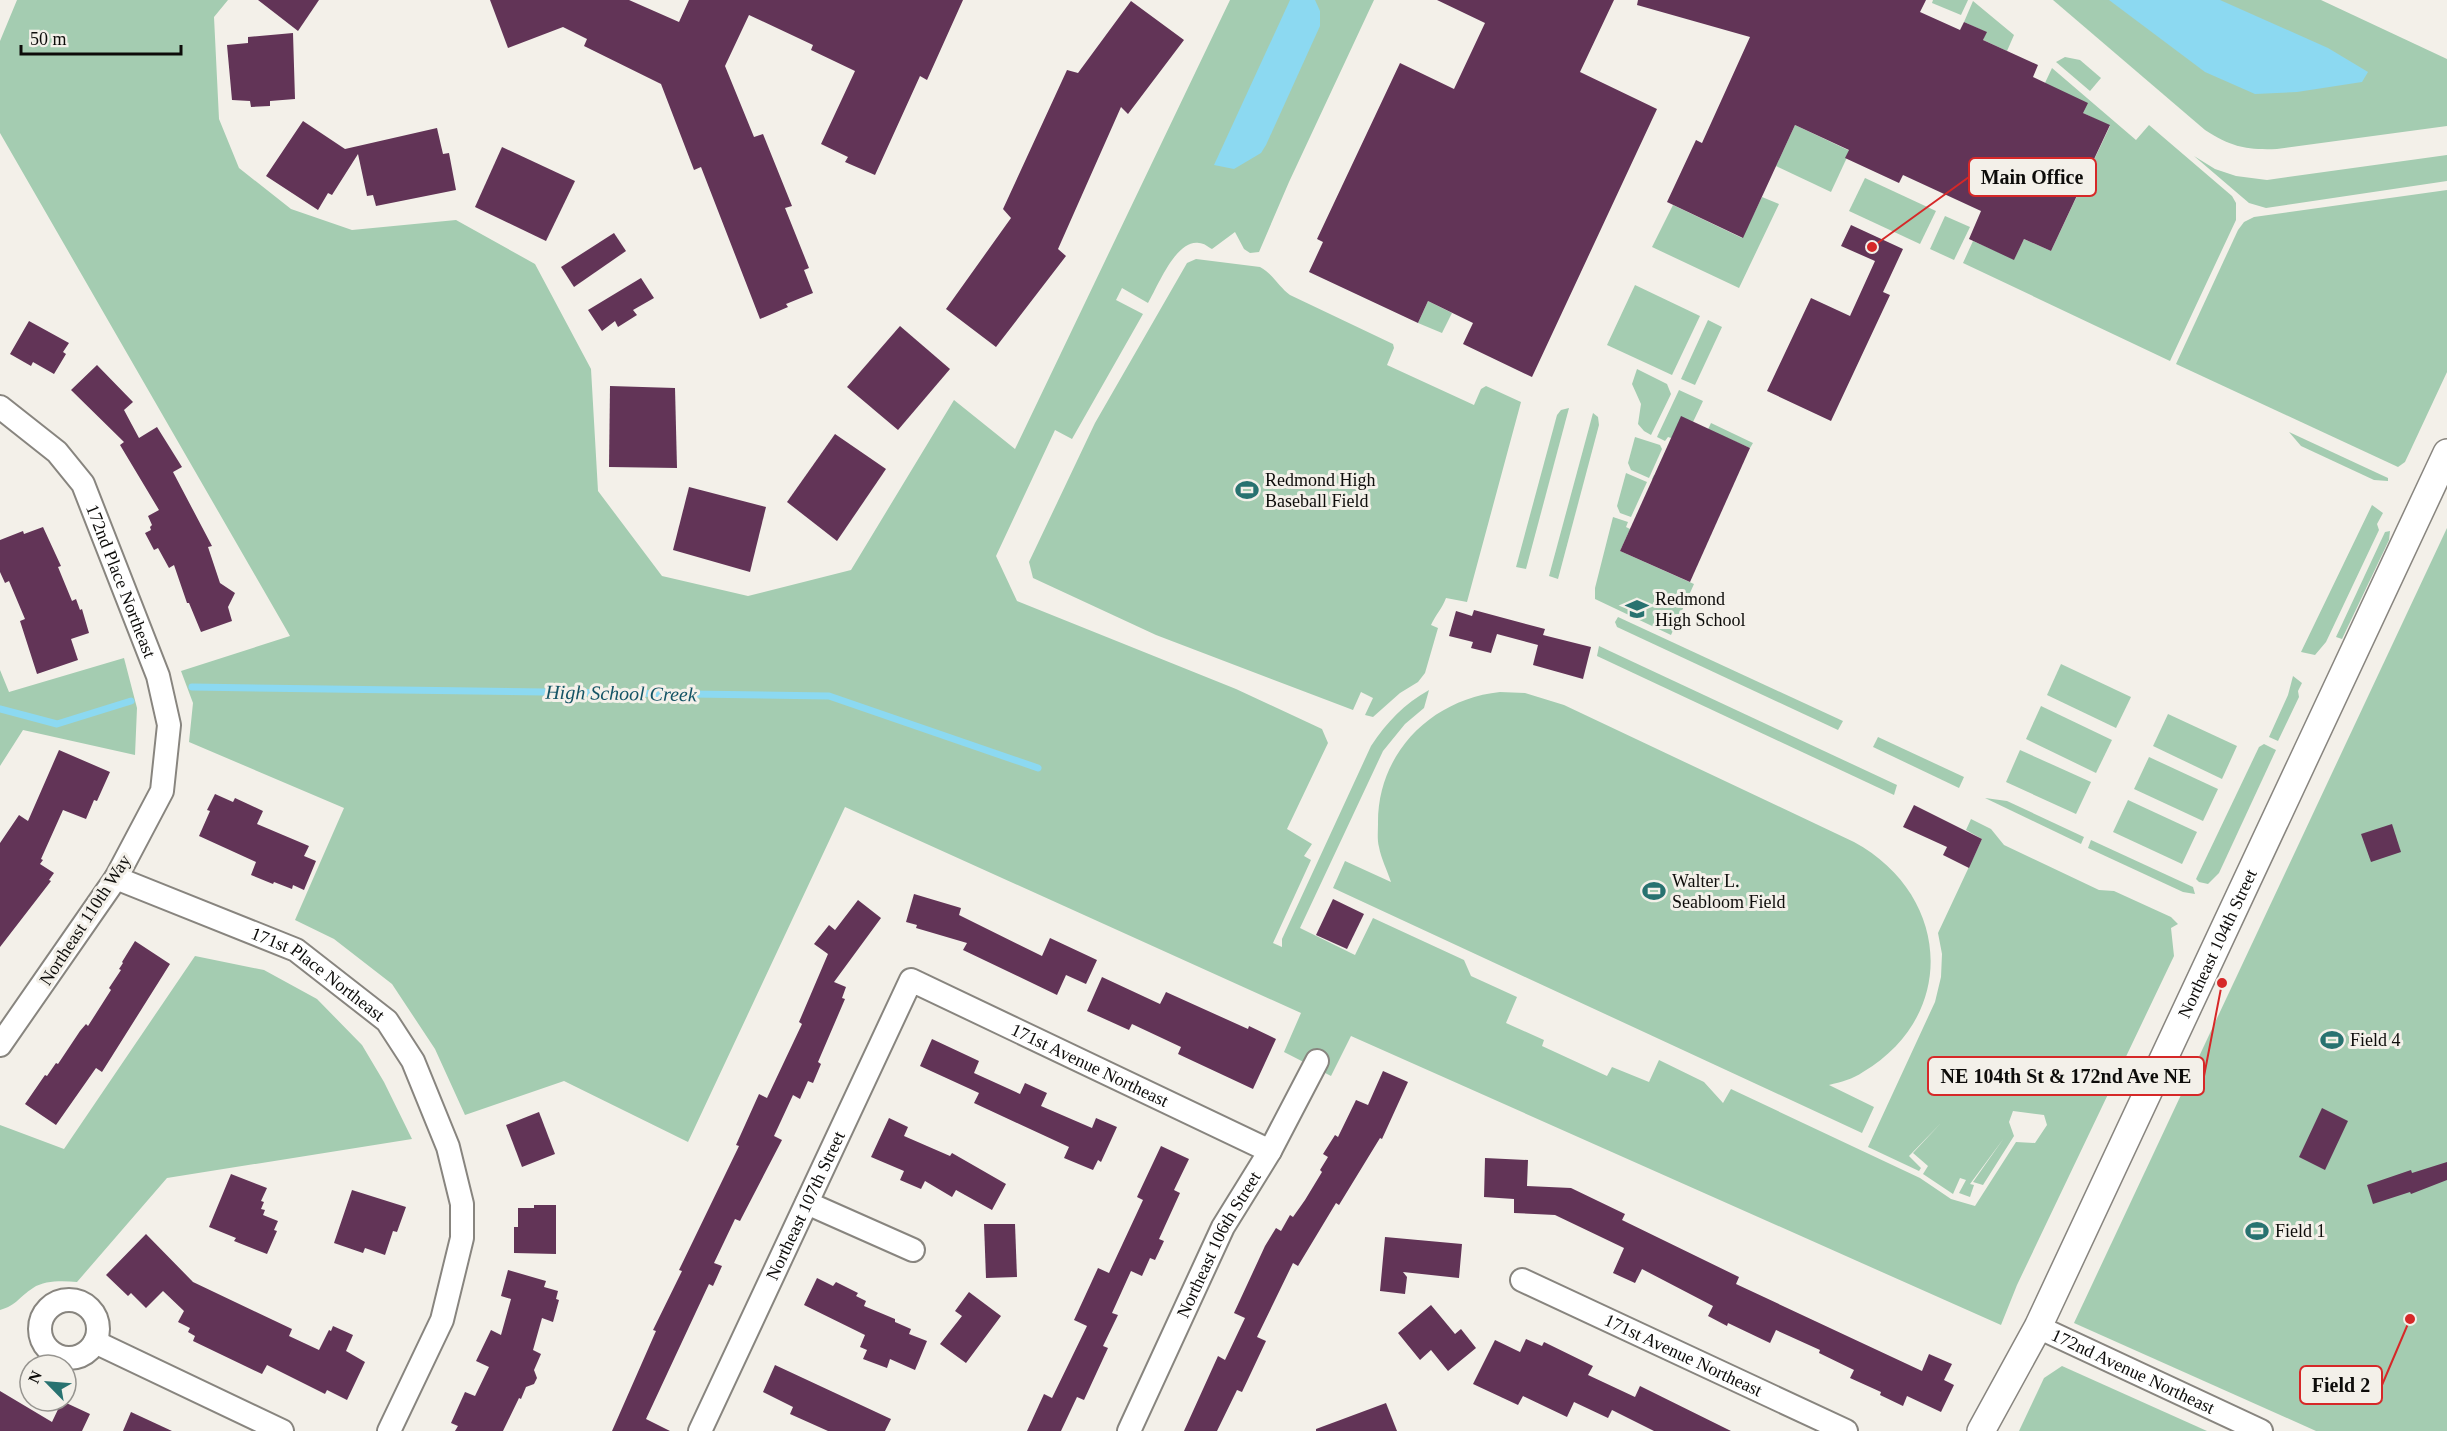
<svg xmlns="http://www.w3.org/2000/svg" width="2447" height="1431" font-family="Georgia,serif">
  <rect width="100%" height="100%" fill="#f3f0e9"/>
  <g fill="#a4ccb1">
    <path d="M17,0H228L214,17L219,119L239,168L291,209L352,230L456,220L535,264L591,369L598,491L662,576L748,596L851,570L954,400L1015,449L1230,0H1374L1289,182L1259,252L1250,253L1244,249L1235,232L1212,249C1208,247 1204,243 1199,243C1176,239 1158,286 1148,303L1122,288L1116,300L1143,314L1072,439L1055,430L996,556L1017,601L1236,689L1322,729L1328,743L1287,829L1312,844L1304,856L1311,860L1273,943L1282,947V939L1371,746C1387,722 1404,704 1429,690L1424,708L1405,724L1383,751L1300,928L1355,955L1373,918L1464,960L1471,976L1517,997L1506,1023L1544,1040L1542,1046L1607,1076L1612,1067L1649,1082L1659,1060L1704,1082L1723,1103L1731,1089L1920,1178L1951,1199L1975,1206L2016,1142L2035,1143L2047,1125L2044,1115L2013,1111L2009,1122L2014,1136L1983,1185L1973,1182L2004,1138L1970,1184L1974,1185L1970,1197L1959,1193L1966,1180L1960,1178L1953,1194L1923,1174L1928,1166L1913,1153L1941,1123L1909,1156L1921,1168L1919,1171L1868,1147L1935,1002L1941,977L1942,954L1938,933L1982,839L1966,830L1971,819L1991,829L2004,845L2099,890L2114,891L2171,917L2178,924L2171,928L2174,956L2017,1285L2001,1325L1351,1036L1331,1076L1284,1052L1301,1013L845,807L688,1142L564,1081L465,1115L435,1049L392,984L334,939L295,920L344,808L189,742L193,703L181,671L290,636L0,133V41Z"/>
    <path d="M1933,0H1968L1961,15L1932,3Z"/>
    <path d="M2053,0H2321L2447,59V126L2277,149C2245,150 2232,147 2205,130Z"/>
    <path d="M1973,1L2014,35L2007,51L1983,40L1986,32L1964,22Z"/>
    <path d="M2065,57L2080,60L2101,78L2090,91L2056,62Z"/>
    <path d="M2052,68L2136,140L2149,125L2232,196L2236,203V220L2170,361L1963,263L1973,241L2014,259L2024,239L2051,251L2110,126L2083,113L2045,83Z"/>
    <path d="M1795,125L1850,151L1831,192L1776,166Z"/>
    <path d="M2447,155V181L2266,208L2249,203L2194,156L2215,169L2236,176L2267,180Z"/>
    <path d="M1865,178L1936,211L1920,244L1849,211Z"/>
    <path d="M2447,190V372L2405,462L2398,467L2176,364L2238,230L2244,222L2254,217Z"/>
    <path d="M1762,197L1779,204L1739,288L1652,247L1673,205L1742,238Z"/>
    <path d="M1945,216L1970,227L1954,260L1930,249Z"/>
    <path d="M1196,259L1260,267C1272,273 1279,287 1290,295L1393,344L1394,348L1387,365L1474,405L1481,389L1486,386L1521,402L1467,602L1446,598C1442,609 1436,614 1431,625L1438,628L1425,673L1418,682L1400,693L1373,717L1365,715L1373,698L1361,692L1353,710L1156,635L1033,578L1029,562L1095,423L1187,263Z"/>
    <path d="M1635,285L1700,316L1672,375L1607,345Z"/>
    <path d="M1428,301L1452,313L1442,333L1418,323Z"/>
    <path d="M1708,320L1722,327L1695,385L1681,379Z"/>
    <path d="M1637,369L1667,384L1671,394L1651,435L1644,431L1638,424L1641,404L1632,384Z"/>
    <path d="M1679,390L1703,401L1693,422L1671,438L1668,437L1665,441L1657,437Z"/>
    <path d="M1569,408L1526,569L1516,567L1557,415L1561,410Z"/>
    <path d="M1593,413L1598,417L1599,425L1558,579L1549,576Z"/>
    <path d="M1711,423L1753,443L1750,448L1725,437L1678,496L1652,479L1654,475L1681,487Z"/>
    <path d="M2289,432L2388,478V481L2374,480L2301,446Z"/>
    <path d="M1635,437L1660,445L1662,449L1649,478L1631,470L1628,463Z"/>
    <path d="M1626,473L1647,482L1631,517L1620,513L1617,506Z"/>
    <path d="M2372,505L2383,513L2377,524L2379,530L2326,642L2315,655L2301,652Z"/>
    <path d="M1613,517L1628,522L1626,527L1630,529L1620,551L1694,584L1671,635L1595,599V588Z"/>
    <path d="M2447,528V1431H2316L2074,1323Z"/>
    <path d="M2390,531L2389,540L2342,639L2336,637L2385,532Z"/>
    <path d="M1618,617L1843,721L1838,730L1617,627L1615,622Z"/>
    <path d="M1599,646L1897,785L1894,795L1597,656Z"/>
    <path d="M124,658L137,708L135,755L23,730L0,766V670L9,692Z"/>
    <path d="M2061,664L2131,697L2116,728L2047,695Z"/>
    <path d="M2293,676L2302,683L2298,691L2299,697L2278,741L2269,737L2288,695Z"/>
    <path d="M1500,692L1525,693L1564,705L1854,842C1950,894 1959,1015 1863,1072C1853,1079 1841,1082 1829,1085L1874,1107L1862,1133L1333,888L1345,861L1391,882C1387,870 1381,858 1379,847C1377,839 1378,831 1378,824C1377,753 1432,699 1500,692Z"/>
    <path d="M2041,706L2112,740L2096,773L2026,739Z"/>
    <path d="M2168,714L2237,746L2222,779L2153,746Z"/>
    <path d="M1878,737L1964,777L1959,788L1873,747Z"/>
    <path d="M2264,744L2276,750L2219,873L2208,884L2199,882L2196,879L2259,747Z"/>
    <path d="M2020,750L2091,782L2076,814L2006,782Z"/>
    <path d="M2149,757L2218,789L2203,821L2134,789Z"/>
    <path d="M1985,798L2007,801L2084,837L2081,844Z"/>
    <path d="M2128,800L2197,832L2182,864L2113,832Z"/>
    <path d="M2091,840L2193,887L2195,894L2183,892L2088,848Z"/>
    <path d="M195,956L264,970L317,999L362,1045L384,1082L412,1139L167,1178L77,1282C63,1281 45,1280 33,1288C19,1297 17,1305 0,1310V1125L64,1149Z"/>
    <path d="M2062,1366L2207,1431H2019L2044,1378Z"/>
  </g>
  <g fill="#8cd9f1">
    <path d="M1290,0H1315L1320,11V26L1266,145L1261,153L1234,169L1214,165Z"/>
    <path d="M2109,0H2220L2328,48L2368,72L2362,82L2297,92L2255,94L2205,72Z"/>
  </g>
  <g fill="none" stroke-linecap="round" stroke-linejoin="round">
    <g stroke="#8cd9f1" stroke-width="7">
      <path d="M192,687L829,696L1038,768"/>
      <path d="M0,709L57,724L131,701"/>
    </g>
  </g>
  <g fill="#623457">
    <path d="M258,0H319L298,31Z"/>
    <path d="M490,0H629L679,22L689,0H963L927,80L920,76L875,175L845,162L848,157L821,144L855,71L811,50L813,45L749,15L725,66L754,137L763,134L792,206L785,208L809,268L804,270L813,293L786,304L788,307L760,319L701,167L694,170L661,84L584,46L587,39L563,27L508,48Z"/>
    <path d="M1437,0H1614L1580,72L1657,109L1532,377L1463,344L1473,323L1428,301L1418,323L1309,272L1323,242L1317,239L1400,63L1454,89L1485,23Z"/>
    <path d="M1638,0H1926L1920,12L1960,30L1964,22L1987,32L1983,40L2038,65L2033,77L2088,103L2083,113L2110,125L2051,251L2024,239L2014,260L1969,239L1981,211L1903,175L1899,183L1845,158L1849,150L1795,125L1743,238L1667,202L1696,140L1702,143L1750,37L1637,5Z"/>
    <path d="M1131,1L1184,40L1128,114L1121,107L1058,249L1066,256L996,347L946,309L1011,218L1003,209L1067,70L1078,73Z"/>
    <path d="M293,33L295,99L270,101V106L251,107L250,101L232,100L227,45L248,43V37Z"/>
    <path d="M303,121L345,149L437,128L443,154L449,153L456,190L376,206L373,195L367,196L358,154L332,195L328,193L318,210L266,176Z"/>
    <path d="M502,147L575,181L546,241L475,207Z"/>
    <path d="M1851,225L1903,249L1883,292L1890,295L1831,421L1767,391L1811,298L1850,316L1875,261L1841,246Z"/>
    <path d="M614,233L626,251L574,287L561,267Z"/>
    <path d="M641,278L654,298L633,310L637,315L618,327L615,321L602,331L588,310Z"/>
    <path d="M29,321L69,343L63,352L66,354L54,374L33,362L31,366L10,354Z"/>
    <path d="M900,326L950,369L898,430L847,387Z"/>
    <path d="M97,365L133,402L124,410L139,438L157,427L182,467L173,472L212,546L208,547L220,583L235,593L228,607L232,621L201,632L189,603H187L174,565L169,568L158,548L154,550L145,533L151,530L150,527L152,525L148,516L159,510L120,445L124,442L71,390Z"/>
    <path d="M610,386L675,388L677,468L609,467Z"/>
    <path d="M1681,416L1750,448L1690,582L1620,551Z"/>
    <path d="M835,434L886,469L837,541L787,502Z"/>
    <path d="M689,487L766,507L750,572L673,550Z"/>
    <path d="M43,527L61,566L58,567L72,601L76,599L80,610L82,609L89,633L71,639L78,660L37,674L20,621L25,619L9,581L5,583L0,572V540L23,531L24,534Z"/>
    <path d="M1474,610L1545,629L1543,635L1591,647L1583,679L1533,665L1538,645L1497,634L1491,653L1471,648L1473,642L1449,636L1456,611L1472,616Z"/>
    <path d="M59,750L110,772L97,801L94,800L86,819L63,810L41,859L43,860L40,864L54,873L49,880L51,881L0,947V843L19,815L28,821Z"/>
    <path d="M215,794L233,802L235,798L263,811L257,824L309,846L304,856L316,861L304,890L293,885L292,889L274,882L273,884L251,875L256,862L199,836L210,811L207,810Z"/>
    <path d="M1914,805L1982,839L1969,868L1943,855L1947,847L1903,827Z"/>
    <path d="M2392,824L2401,852L2371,862L2361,834Z"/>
    <path d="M914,894L961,908L959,915L1042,956L1050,938L1097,960L1086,984L1066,975L1057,995L963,950L967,943L916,928L917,925L906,922Z"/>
    <path d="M1333,899L1364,914L1347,949L1316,935Z"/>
    <path d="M858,900L881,918L834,982L846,987L842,998L845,999L818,1062L821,1064L813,1083L808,1081L800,1099L793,1095L774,1136L782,1140L740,1221L735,1219L714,1263L722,1266L713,1286L709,1284L646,1419L670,1431H612L656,1331L653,1330L682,1271L679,1270L739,1146L736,1145L759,1094L767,1098L802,1024L799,1022L828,954L814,944L829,925L835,930Z"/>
    <path d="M135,941L170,964L102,1072L96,1068L56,1125L25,1104L45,1075L47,1076L56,1063L58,1064L80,1031L86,1024L88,1026L111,990L109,988L121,970L119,969L123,963L122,962Z"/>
    <path d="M1102,977L1160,1004L1166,992L1248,1029L1249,1026L1276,1039L1253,1089L1178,1054L1181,1047L1132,1024L1129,1030L1087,1011Z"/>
    <path d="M932,1039L979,1061L974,1073L1020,1094L1025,1083L1047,1093L1041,1106L1092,1128L1096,1118L1117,1127L1101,1162L1098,1160L1093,1170L1064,1158L1069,1147L974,1103L979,1093L920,1066Z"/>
    <path d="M1383,1071L1408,1082L1382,1139L1380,1138L1339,1205L1336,1203L1298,1266L1293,1263L1257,1337L1266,1341L1242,1392L1237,1390L1217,1431H1184L1218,1356L1225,1360L1245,1318L1234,1313L1265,1246L1276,1228L1281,1231L1290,1215L1293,1217L1305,1200L1322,1172L1320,1170L1328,1157L1323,1154L1335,1135L1338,1137L1356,1100L1368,1105Z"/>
    <path d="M2322,1108L2348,1121L2325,1170L2299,1157Z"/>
    <path d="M539,1112L555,1154L522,1167L506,1125Z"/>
    <path d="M889,1118L908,1127L904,1136L950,1156L952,1153L1006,1184L992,1210L956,1190L952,1197L925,1181L921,1189L900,1180L904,1171L871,1157Z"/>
    <path d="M1161,1146L1189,1159L1174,1190L1180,1193L1159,1239L1164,1241L1155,1260L1150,1258L1142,1276L1131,1271L1112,1313L1118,1315L1103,1346L1108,1348L1084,1400L1077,1397L1061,1431H1027L1044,1394L1052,1398L1087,1326L1074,1320L1098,1268L1109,1273L1143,1200L1137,1197Z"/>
    <path d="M1485,1158L1528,1160L1527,1186L1571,1188L1625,1214L1622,1220L1739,1277L1736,1284L1922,1371L1929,1354L1952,1364L1944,1380L1954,1385L1941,1412L1907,1396L1903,1406L1880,1395L1881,1392L1850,1378L1854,1370L1819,1353L1820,1350L1776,1330L1770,1343L1728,1323L1727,1326L1708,1316L1713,1306L1642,1269L1635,1283L1613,1273L1624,1248L1555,1215L1514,1213V1199L1484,1197Z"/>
    <path d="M2447,1162V1180L2411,1194L2410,1192L2373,1204L2367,1185L2411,1170L2412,1173Z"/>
    <path d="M231,1174L267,1188L261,1201L264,1202L261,1209L265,1210L263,1215L278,1221L274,1230L277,1231L267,1254L234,1241L236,1238L209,1227Z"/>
    <path d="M352,1190L406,1207L397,1232L393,1231L385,1255L365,1248L363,1253L334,1243Z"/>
    <path d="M534,1205H556V1254L514,1253V1227H518V1208H534Z"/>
    <path d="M984,1224H1015L1017,1277L986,1278Z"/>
    <path d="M146,1234L193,1282L292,1329L289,1336L319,1350L329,1330L331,1331L333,1326L353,1335L346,1351L365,1362L347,1400L327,1390L325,1394L267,1365L262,1374L193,1341L195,1336L188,1332L190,1328L178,1322L184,1311L163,1291L146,1308L131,1293L128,1296L106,1275Z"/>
    <path d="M1385,1237L1462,1244L1459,1278L1403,1272L1407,1277L1405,1294L1380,1291Z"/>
    <path d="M508,1270L546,1281L544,1287L558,1291L556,1299L559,1300L553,1322L542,1318L533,1350L541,1354L534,1370L537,1378L534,1384L526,1387L521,1399L519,1398L503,1431H455L458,1426L451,1423L465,1392L475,1396L489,1367L476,1361L491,1330L501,1335L511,1299L501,1296Z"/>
    <path d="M817,1278L833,1286L836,1282L858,1293L856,1296L866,1301L864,1306L895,1319V1322L911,1329L909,1334L927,1341L915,1370L890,1359L887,1368L863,1359L867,1350L860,1347L865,1335L804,1305Z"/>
    <path d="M969,1292L1001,1316L966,1363L940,1344L962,1316L955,1311Z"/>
    <path d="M1431,1305L1455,1334L1461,1329L1476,1348L1448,1371L1431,1350L1420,1360L1398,1333Z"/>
    <path d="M1526,1339L1542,1346L1544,1342L1593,1366L1588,1375L1635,1397L1640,1386L1731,1431H1654L1612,1410L1608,1418L1574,1402L1567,1417L1523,1396L1518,1405L1473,1384L1495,1340L1520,1352Z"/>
    <path d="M775,1365L891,1419L885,1431H828L790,1414L793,1407L763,1392Z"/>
    <path d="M0,1391L52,1422L62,1401L90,1414L82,1431H0Z"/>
    <path d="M1386,1403L1397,1431H1316V1429Z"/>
    <path d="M131,1412L172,1431H123Z"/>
  </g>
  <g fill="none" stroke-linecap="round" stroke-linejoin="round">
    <g stroke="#88857f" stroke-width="26">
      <g id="minor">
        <path id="s1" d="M0,407L57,452L83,484L158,676L169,725L162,791L116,878L0,1045"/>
        <path id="s2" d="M116,878L296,950L387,1021L413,1061L448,1147L462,1204V1238L442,1320L389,1431"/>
        <path d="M807,1203L913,1250"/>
        <path id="s3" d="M1522,1280L1846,1431"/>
        <circle cx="69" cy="1329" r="29"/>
        <path id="s4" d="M2038,1327L2261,1431"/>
        <path d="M95,1342L282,1431"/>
        <path id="s5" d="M700,1431L911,980L1270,1151"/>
        <path id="s6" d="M1129,1431L1223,1227L1270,1151L1317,1061"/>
      </g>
    </g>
    <g stroke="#88857f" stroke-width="30">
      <g id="tertiary">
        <path id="s7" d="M1981,1431L2038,1327L2447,453"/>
      </g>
    </g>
    <use href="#minor" stroke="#fff" stroke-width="22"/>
    <use href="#tertiary" stroke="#fff" stroke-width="27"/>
  </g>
  <defs>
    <g id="stadium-bare" transform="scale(1.8)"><path d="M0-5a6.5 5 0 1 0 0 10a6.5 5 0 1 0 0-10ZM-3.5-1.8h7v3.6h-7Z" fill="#287270" stroke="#f3f0e9" stroke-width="2.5" paint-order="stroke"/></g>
    <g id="school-bare" transform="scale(1.8)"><path d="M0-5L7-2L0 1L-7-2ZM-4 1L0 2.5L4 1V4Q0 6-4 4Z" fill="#287270" stroke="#f3f0e9" stroke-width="2.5" paint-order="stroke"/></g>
  </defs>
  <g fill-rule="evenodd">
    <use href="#stadium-bare" x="1247" y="490"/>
    <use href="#school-bare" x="1637" y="609"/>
    <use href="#stadium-bare" x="1654" y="891"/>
    <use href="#stadium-bare" x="2332" y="1040"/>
    <use href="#stadium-bare" x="2257" y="1231"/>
  </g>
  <g text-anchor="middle" stroke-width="6" stroke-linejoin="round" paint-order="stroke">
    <g font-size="18" fill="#0d0c0a" stroke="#f3f0e9" text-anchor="start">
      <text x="1265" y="486">Redmond High<tspan x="1265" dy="21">Baseball Field</tspan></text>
      <text x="1655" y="605">Redmond<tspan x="1655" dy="21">High School</tspan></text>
      <text x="1672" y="887">Walter L.<tspan x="1672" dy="21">Seabloom Field</tspan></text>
      <text x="2350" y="1046">Field 4</text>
      <text x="2275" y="1237">Field 1</text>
    </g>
    <g font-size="18" fill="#0d0c0a" stroke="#f3f0e9">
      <text dy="6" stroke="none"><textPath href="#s1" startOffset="218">172nd Place Northeast</textPath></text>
      <text transform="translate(85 920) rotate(-57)" y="6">Northeast 110th Way</text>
      <text dy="6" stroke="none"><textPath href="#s7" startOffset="542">Northeast 104th Street</textPath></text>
      <text dy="6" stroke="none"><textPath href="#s2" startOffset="225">171st Place Northeast</textPath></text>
      <text dy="6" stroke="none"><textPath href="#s5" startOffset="696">171st Avenue Northeast</textPath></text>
      <text dy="6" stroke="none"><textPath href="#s5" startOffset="249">Northeast 107th Street</textPath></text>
      <text dy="6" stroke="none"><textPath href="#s6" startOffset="207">Northeast 106th Street</textPath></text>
      <text dy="6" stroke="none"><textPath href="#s3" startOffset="178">171st Avenue Northeast</textPath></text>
      <text dy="6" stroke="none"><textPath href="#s4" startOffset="105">172nd Avenue Northeast</textPath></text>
    </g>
    <g font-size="20" font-style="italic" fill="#145465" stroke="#f3f0e9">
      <text transform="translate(621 693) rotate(1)" y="7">High School Creek</text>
    </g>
  </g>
  <path fill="none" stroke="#d62828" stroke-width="2" d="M1872 247L1969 177M2222 983L2204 1076M2410 1319L2382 1385"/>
  <g fill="#d62828" stroke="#f3f0e9" stroke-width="2">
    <circle cx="1872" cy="247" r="6"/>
    <circle cx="2222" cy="983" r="6"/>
    <circle cx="2410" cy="1319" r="6"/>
  </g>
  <g fill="#f3f0e9" stroke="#d62828" stroke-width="2">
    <rect x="1969" y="158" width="127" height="38" rx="6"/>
    <rect x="1928" y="1057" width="276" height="38" rx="6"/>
    <rect x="2300" y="1366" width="82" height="38" rx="6"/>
  </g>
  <g font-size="20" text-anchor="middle" font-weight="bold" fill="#0d0c0a">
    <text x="2032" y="184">Main Office</text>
    <text x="2066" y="1083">NE 104th St &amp; 172nd Ave NE</text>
    <text x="2341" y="1392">Field 2</text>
  </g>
  <g transform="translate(48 1383) rotate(295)"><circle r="28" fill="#f3f0e9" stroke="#979590" stroke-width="1.5"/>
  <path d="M0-4.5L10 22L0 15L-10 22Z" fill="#287270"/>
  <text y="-9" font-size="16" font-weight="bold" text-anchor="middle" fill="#0d0c0a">N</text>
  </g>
  <path d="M21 45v9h160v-9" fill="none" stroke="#0d0c0a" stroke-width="3"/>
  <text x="30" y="45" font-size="18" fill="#0d0c0a" stroke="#f3f0e9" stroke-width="4.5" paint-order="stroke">50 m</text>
</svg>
